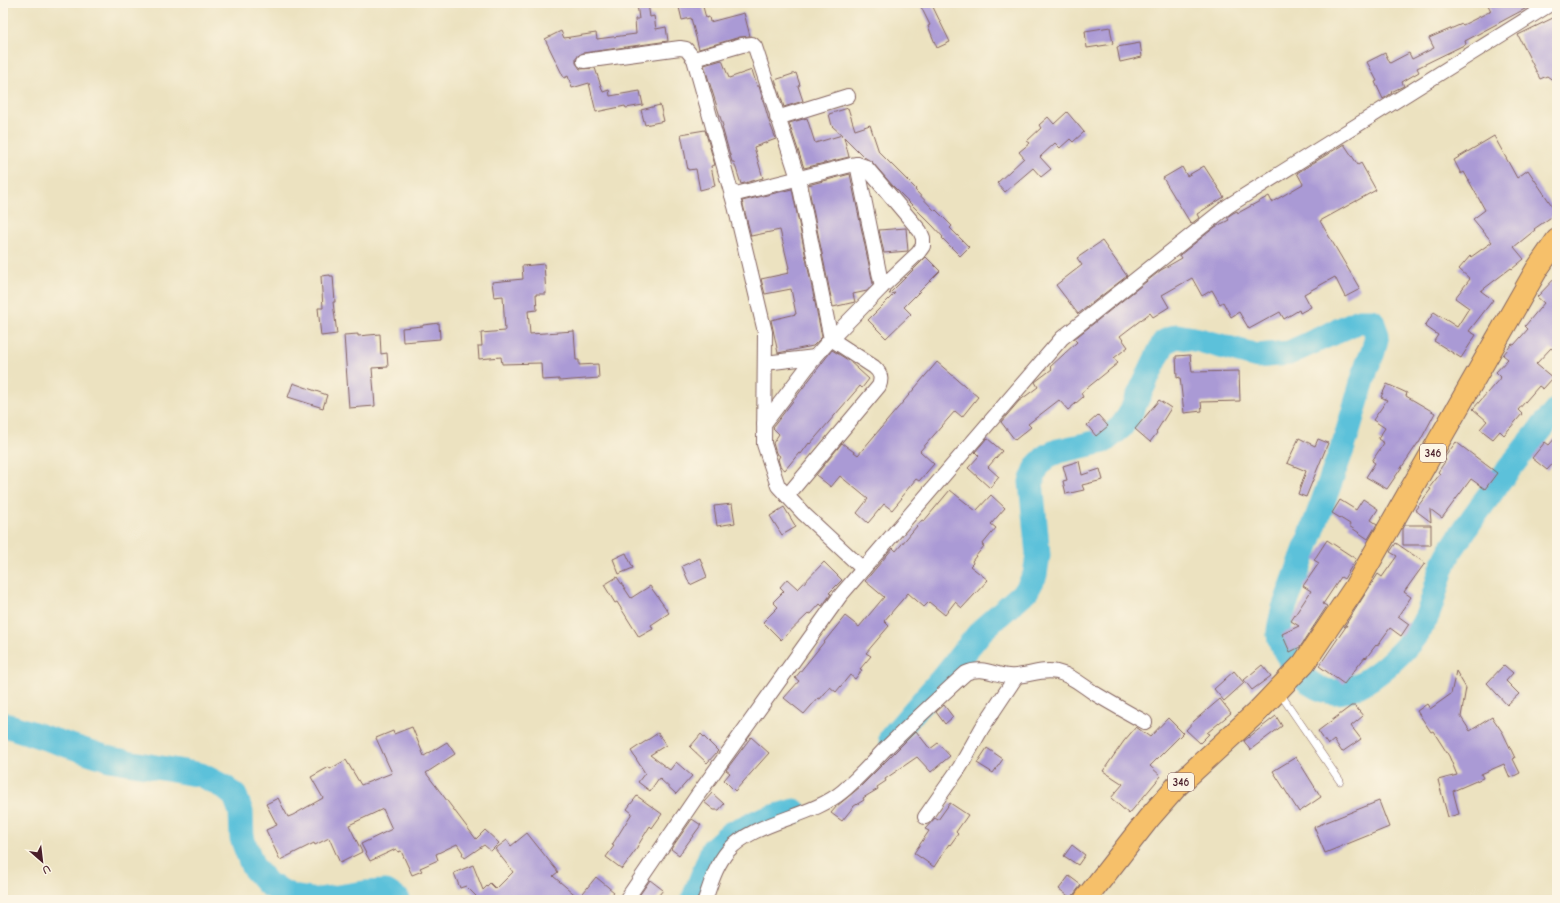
<svg xmlns="http://www.w3.org/2000/svg" width="1560" height="903" font-family="'Comic Neue',sans-serif">
  <rect width="100%" height="100%" fill="#fcf5e5"/>
  <filter id="ink" filterUnits="userSpaceOnUse"><feTurbulence type="fractalNoise" baseFrequency=".025" numOctaves="2"/><feDisplacementMap in="SourceGraphic" scale="8" xChannelSelector="R" yChannelSelector="G"/><feConvolveMatrix kernelMatrix="1 2 1 2 8 2 1 2 1" color-interpolation-filters="sRGB"/></filter>
  <filter id="wash" filterUnits="userSpaceOnUse"><feTurbulence type="fractalNoise" baseFrequency=".012" numOctaves="4" result="noise"/><feDisplacementMap in="SourceGraphic" scale="16" xChannelSelector="R" yChannelSelector="G"/><feGaussianBlur stdDeviation="0.9" result="paint"/><feColorMatrix in="noise" values="0 0 0 0 0 0 0 0 0 0 0 0 0 0 0 0 0 1.4 0 .05"/><feComposite in="paint" operator="in"/></filter>
  <g filter="url(#wash)">
    <rect width="100%" height="100%" fill="#ece2c0"/>
    <g fill="none" stroke-linecap="round" stroke-linejoin="round">
      <g stroke="#5cc1da" stroke-width="25">
        <path d="M3,724L110,759L201,775L224,787L235,796L241,812L242,838L253,867L268,884L292,897L312,900"/>
        <path d="M891,738L942,679L982,630L1027,590L1035,575L1038,555L1031,482L1038,465L1047,456L1058,451L1104,441L1121,427L1129,416L1164,342L1177,336L1199,340L1257,356L1289,353L1359,321H1372L1377,335L1373,352L1367,366L1344,444L1283,611C1282,618 1278,628 1279,635C1281,647 1290,659 1297,669C1306,682 1319,691 1334,692C1365,693 1414,645 1426,618C1436,597 1438,570 1451,550C1483,501 1519,454 1557,410"/>
        <path d="M318,900L364,893L386,892L398,900"/>
        <path d="M693,900L713,849L730,834L757,822L794,811"/>
      </g>
    </g>
    <g id="blocks">
      <g fill="#aa9ad5">
        <path d="M648,3L650,17L654,16L656,29L666,27L668,41L583,53L576,57V63L580,69L595,68L603,92L609,90L610,96L640,91L643,105L626,108L625,106L596,112L589,83L572,88L568,76L564,78L545,39L561,31L564,38L596,33L597,39L636,34L635,19H639L637,4Z"/>
        <path d="M678,3H702L706,18L709,17L710,22L744,13L750,36L740,37L699,49L691,18L682,20Z"/>
        <path d="M919,3H931L950,42L937,48L928,26L930,25Z"/>
        <path d="M1487,3H1536L1465,41L1466,44L1417,68L1419,72L1402,82L1404,86L1391,92L1392,93L1383,99L1375,82L1377,81L1367,62L1385,53L1390,63L1409,53L1412,59L1434,48L1429,38L1462,24L1463,25L1491,11Z"/>
        <path d="M1557,16V83L1547,76L1540,79L1518,35Z"/>
        <path d="M1110,27L1113,44L1087,48L1085,31Z"/>
        <path d="M1140,43L1142,57L1120,62L1117,47Z"/>
        <path d="M722,60L729,78L752,70L757,86H759L769,121L776,139L754,147L763,178L741,184L734,162H732L722,127L723,126L704,65Z"/>
        <path d="M796,73L800,85L798,86L803,101L784,107L775,80Z"/>
        <path d="M660,105L664,121L645,125L641,110Z"/>
        <path d="M848,108L855,130L870,125L879,152L916,189L915,190L935,211L936,210L952,226L950,228L969,247L960,256L942,238L943,237L933,226L893,186L872,162L864,157L844,137L849,157L804,168L789,123L807,118L815,143L842,135L832,126L829,114Z"/>
        <path d="M1067,112L1084,132L1073,142L1070,139L1060,148L1055,143L1040,157L1051,169L1041,177L1033,168L1005,192L997,183L1024,158L1019,152L1030,143L1027,141L1041,128L1039,125L1048,117L1054,124Z"/>
        <path d="M705,130L715,165L711,166L715,186L700,190L696,169L688,170L681,134Z"/>
        <path d="M1494,136L1517,178L1528,170L1557,213L1534,229L1535,230L1514,247L1524,259L1512,269L1511,268L1481,291L1493,300L1469,331L1476,335L1461,358L1434,341L1438,335L1425,326L1434,312L1457,327L1469,308L1455,298L1470,279L1459,269L1470,256L1471,257L1492,242L1473,219L1485,210L1464,172L1461,174L1454,160Z"/>
        <path d="M1344,144L1358,165L1361,163L1376,190L1320,221L1360,289L1345,297L1335,277L1304,294L1311,307L1300,313L1299,310L1284,319L1280,312L1249,329L1239,312L1231,317L1223,302L1220,304L1212,290L1202,296L1192,278L1162,295L1169,307L1153,317L1150,313L1120,336L1128,347L1114,358L1118,363L1081,393L1083,397L1068,410L1059,400L1028,424L1031,427L1015,440L1001,422L1019,401L1038,387L1035,382L1052,369L1050,367L1077,342L1074,339L1161,270L1182,258L1180,255L1215,227L1229,220L1227,217L1233,213L1237,211L1238,213L1269,196L1272,202L1303,184L1297,173Z"/>
        <path d="M1204,166L1224,197L1197,214L1199,218L1191,224L1163,178L1182,167L1187,176Z"/>
        <path d="M850,174L873,284L867,291L853,294L855,302L833,307L808,185Z"/>
        <path d="M792,189L822,337L813,346L778,353L771,320L796,314L791,289L765,294L761,279L789,273L788,268H789L780,230L751,236L742,201Z"/>
        <path d="M906,228L908,251L884,253L879,230Z"/>
        <path d="M1102,241L1127,276L1078,314L1056,285L1082,265L1077,258Z"/>
        <path d="M926,257L940,271L904,307L911,314L886,338L868,320L895,293L889,294Z"/>
        <path d="M544,264L546,294H536L537,310L528,311L530,334L574,331L576,360H579V365L598,364L599,378L559,381V379L542,380L541,363L502,364L501,357L479,359L478,346H482L481,333L505,331L503,296L494,297L492,282L523,279L522,266Z"/>
        <path d="M330,275V276H333L335,302H333L337,334L321,336L318,308H323L321,276Z"/>
        <path d="M1557,276V353L1551,348L1536,364L1553,378L1543,389L1539,386L1518,410L1522,414L1504,435L1500,431L1493,439L1480,429L1487,421L1473,409L1501,377L1496,372L1508,359L1503,355L1512,344L1514,345L1528,329L1525,326L1544,303L1537,297Z"/>
        <path d="M439,323L440,339L403,342L402,328L423,326V325Z"/>
        <path d="M358,334V336L380,334L381,354L387,353L388,367L372,368L375,406L349,408L344,335Z"/>
        <path d="M832,350L848,360L869,379L862,388L860,386L810,444L809,443L801,454L799,453L785,470L780,466L778,459L780,456L776,453L773,443L779,434L773,428V427Z"/>
        <path d="M1190,355L1192,372L1239,371L1240,401L1201,402L1202,411L1184,413L1180,377L1177,378L1176,356Z"/>
        <path d="M937,362L978,397L962,417L955,411L920,451L934,464L919,481L916,479L901,497L902,498L892,510L884,504L868,523L857,513L868,499L840,476L831,487L816,475L842,443L858,455Z"/>
        <path d="M293,383L327,395L323,408L288,397Z"/>
        <path d="M1387,384L1407,393L1406,396L1435,413L1419,443H1418L1387,489L1366,477L1375,463L1372,461L1384,443L1378,439L1385,428L1373,420L1387,400L1381,397Z"/>
        <path d="M1159,400L1171,408L1156,432L1157,433L1150,442L1135,429Z"/>
        <path d="M1098,415L1108,426L1096,436L1087,425Z"/>
        <path d="M1557,436V459L1547,470L1532,458L1545,442L1549,445Z"/>
        <path d="M987,438L1002,451L988,467L999,477L990,488L968,468L979,456L975,452Z"/>
        <path d="M1299,438L1315,446L1318,439L1328,443L1306,497L1298,494L1306,471L1287,463Z"/>
        <path d="M1456,442L1497,473L1485,489L1471,479L1442,518L1430,509L1431,522L1415,510L1431,489L1429,488L1440,474L1438,472L1446,460L1444,458Z"/>
        <path d="M1079,461L1082,475L1100,469L1103,480L1082,485L1084,490L1066,494L1063,481L1067,480L1063,466Z"/>
        <path d="M950,490L976,511L991,495L1005,508L991,524L996,528L982,545L984,546L972,561L973,563L970,566L988,580L962,608L955,602L945,615L929,602L924,607L908,593L884,621L889,626L866,653L871,656L860,669L862,670L855,679L850,675L836,692L830,687L820,699L818,698L804,714L784,698L799,681L795,678L845,616L859,627L884,597L865,581L893,548L896,551L922,520L924,521Z"/>
        <path d="M1363,499L1378,509L1371,520L1377,524L1368,539L1349,526L1350,524L1332,513L1340,500L1356,510Z"/>
        <path d="M732,504L735,523L717,526L714,506Z"/>
        <path d="M784,507L796,527L782,535L770,516Z"/>
        <path d="M1405,525H1431V545H1403V529Z"/>
        <path d="M1327,540L1356,559L1344,579L1341,577L1323,604L1327,606L1300,647L1290,652L1282,634L1299,626L1291,621L1311,591L1303,586L1319,563L1314,560Z"/>
        <path d="M1396,543L1425,563L1404,592L1411,597L1398,616L1409,624L1401,636L1390,628L1377,646L1376,645L1366,658L1365,657L1344,684L1319,666L1347,625L1344,627L1378,574L1382,577L1397,556L1390,552Z"/>
        <path d="M626,553L633,568L619,574L613,559Z"/>
        <path d="M700,558L707,577L690,585L682,566Z"/>
        <path d="M824,562L842,580L829,593L831,594L822,606L820,604L811,614L809,613L781,640L763,622L778,607L773,602L784,591L780,587L787,579L798,589Z"/>
        <path d="M617,577L631,598L650,586L669,613L651,625L653,629L639,637L617,602L615,603L604,585Z"/>
        <path d="M1262,665L1271,676L1252,690L1244,680Z"/>
        <path d="M1504,665L1513,673L1506,681L1519,694L1507,705L1487,683Z"/>
        <path d="M1234,671L1244,683L1224,701L1214,689Z"/>
        <path d="M1456,671L1466,688L1461,717L1470,731L1492,717L1503,733L1515,758L1513,759L1520,773L1510,778L1504,764L1481,774L1483,778L1453,791L1459,814L1448,817L1438,780L1457,775L1449,756L1433,731L1431,732L1417,711L1427,704L1430,709L1451,694Z"/>
        <path d="M1220,699L1231,713L1207,733L1209,734L1200,743L1186,730L1194,721Z"/>
        <path d="M944,705L953,717L945,724L936,712Z"/>
        <path d="M1351,706H1355L1363,716L1351,726L1361,739L1342,752L1334,740L1328,745L1318,731Z"/>
        <path d="M1276,716L1282,726L1250,750L1244,741Z"/>
        <path d="M1168,718L1183,733L1150,766L1161,776L1129,814L1111,798L1123,784L1103,771L1124,741L1136,727L1150,737Z"/>
        <path d="M412,727L424,756L447,742L455,754L426,773L476,839L485,830L499,843L491,851L484,845L465,858L462,854L463,853L457,844L436,854L438,860L420,868L422,871L412,875L401,851L398,852L396,849L370,861L361,844L392,829L383,809L349,825L362,852L340,863L329,838L315,845L314,843L280,860L266,830L277,825L266,804L278,798L288,817L293,815L323,798L311,777L329,767L330,769L346,760L361,785L392,773L376,738L393,731L394,734Z"/>
        <path d="M916,731L930,749L938,743L950,756L931,772L917,757L885,779L886,781L877,787L878,789L863,798L864,800L854,806L842,821L831,813L837,806L860,787Z"/>
        <path d="M658,733L666,745L650,755L670,770L676,762L692,776L676,794L659,778L650,791L638,782L645,773L631,751Z"/>
        <path d="M701,734L718,751L707,763L690,747Z"/>
        <path d="M751,737L769,753L735,791L724,780L730,773L726,770Z"/>
        <path d="M987,748L1003,759L993,773L977,763Z"/>
        <path d="M1296,757L1321,797L1299,812L1273,771Z"/>
        <path d="M712,793L724,804L719,810H714L704,802Z"/>
        <path d="M637,796L662,814L652,828L650,826L637,847H638L622,869L606,857L614,846L612,845L632,813L627,809Z"/>
        <path d="M1379,801L1389,827L1325,853L1314,827Z"/>
        <path d="M950,803L968,815L956,832L958,834L950,845L949,844L934,867L914,853L929,831L925,829L935,818L938,820Z"/>
        <path d="M692,819L701,825L679,855L671,849Z"/>
        <path d="M527,833L558,872L553,876L579,898L596,877L614,892L607,900H473L476,896L466,886L460,888L454,873L473,865L483,890L490,883L496,889L513,872L495,849L507,840L511,846Z"/>
        <path d="M1072,845L1085,855L1078,865L1064,856Z"/>
        <path d="M1069,876L1081,885L1071,898L1059,889Z"/>
        <path d="M650,880L663,890L655,900H636Z"/>
      </g>
    </g>
  </g>
  <g filter="url(#ink)">
    <use href="#blocks" fill-opacity="0" stroke="#83635f" stroke-width="1"/>
    <g fill="none" stroke-linecap="round" stroke-linejoin="round">
      <g stroke="#83635f" stroke-width="8">
        <path id="service" d="M1279,692L1340,781"/>
      </g>
      <g stroke="#83635f" stroke-width="16">
        <g id="minor">
          <path d="M694,59L742,45L752,44L755,47L798,178L831,339L815,357L764,424"/>
          <path d="M584,61L680,48L686,49L694,59L735,206L765,332L764,444L778,486L804,514L863,569"/>
          <path d="M777,118L848,96"/>
          <path d="M857,164L882,287"/>
          <path d="M732,195L851,165L857,164L866,167L920,231L923,238V246L918,253L882,287L831,339L874,367C881,373 882,378 879,386L787,496"/>
          <path d="M765,363L815,357"/>
          <path d="M925,817L960,767L982,728L1016,677"/>
          <path d="M626,900L697,796L840,596L1062,338L1228,206L1552,3"/>
          <path d="M705,900C711,883 716,865 728,851C754,821 811,818 843,791C858,778 871,764 884,750C911,724 938,698 966,673C981,666 993,674 1008,676C1024,678 1041,668 1057,672C1071,675 1082,685 1094,693C1111,703 1128,713 1145,722"/>
        </g>
      </g>
      <g stroke="#83635f" stroke-width="24">
        <path id="primary" d="M1085,900L1149,818L1177,786L1256,713L1304,663L1354,589L1537,269L1557,240"/>
      </g>
      <use href="#service" stroke="#fff" stroke-width="7"/>
      <use href="#minor" stroke="#fff" stroke-width="14"/>
      <use href="#primary" stroke="#f6c06b" stroke-width="22"/>
    </g>
  </g>
  <g text-anchor="middle" stroke-width="3.5" stroke-linejoin="round" paint-order="stroke">
    <g fill="#fcf5e5" stroke="#7f5f63" stroke-width="1">
      <rect x="1420" y="444" width="26" height="18" rx="3"/>
      <rect x="1168" y="773" width="26" height="18" rx="3"/>
    </g>
    <g font-size="11" font-weight="bold" fill="#4a1f2b">
      <text x="1433" y="457">346</text>
      <text x="1181" y="786">346</text>
    </g>
  </g>
  <rect width="1560" height="903" fill="none" stroke="#fcf5e5" stroke-width="16"/>
  <g transform="translate(42 861) rotate(152)" stroke="#fcf5e5" stroke-width="3" paint-order="stroke">
  <path d="M0-3L7 15L0 10L-7 15Z" fill="#4a1f2b"/>
  <text y="-6" font-size="11" font-weight="bold" text-anchor="middle" fill="#4a1f2b">U</text>
  </g>
</svg>
